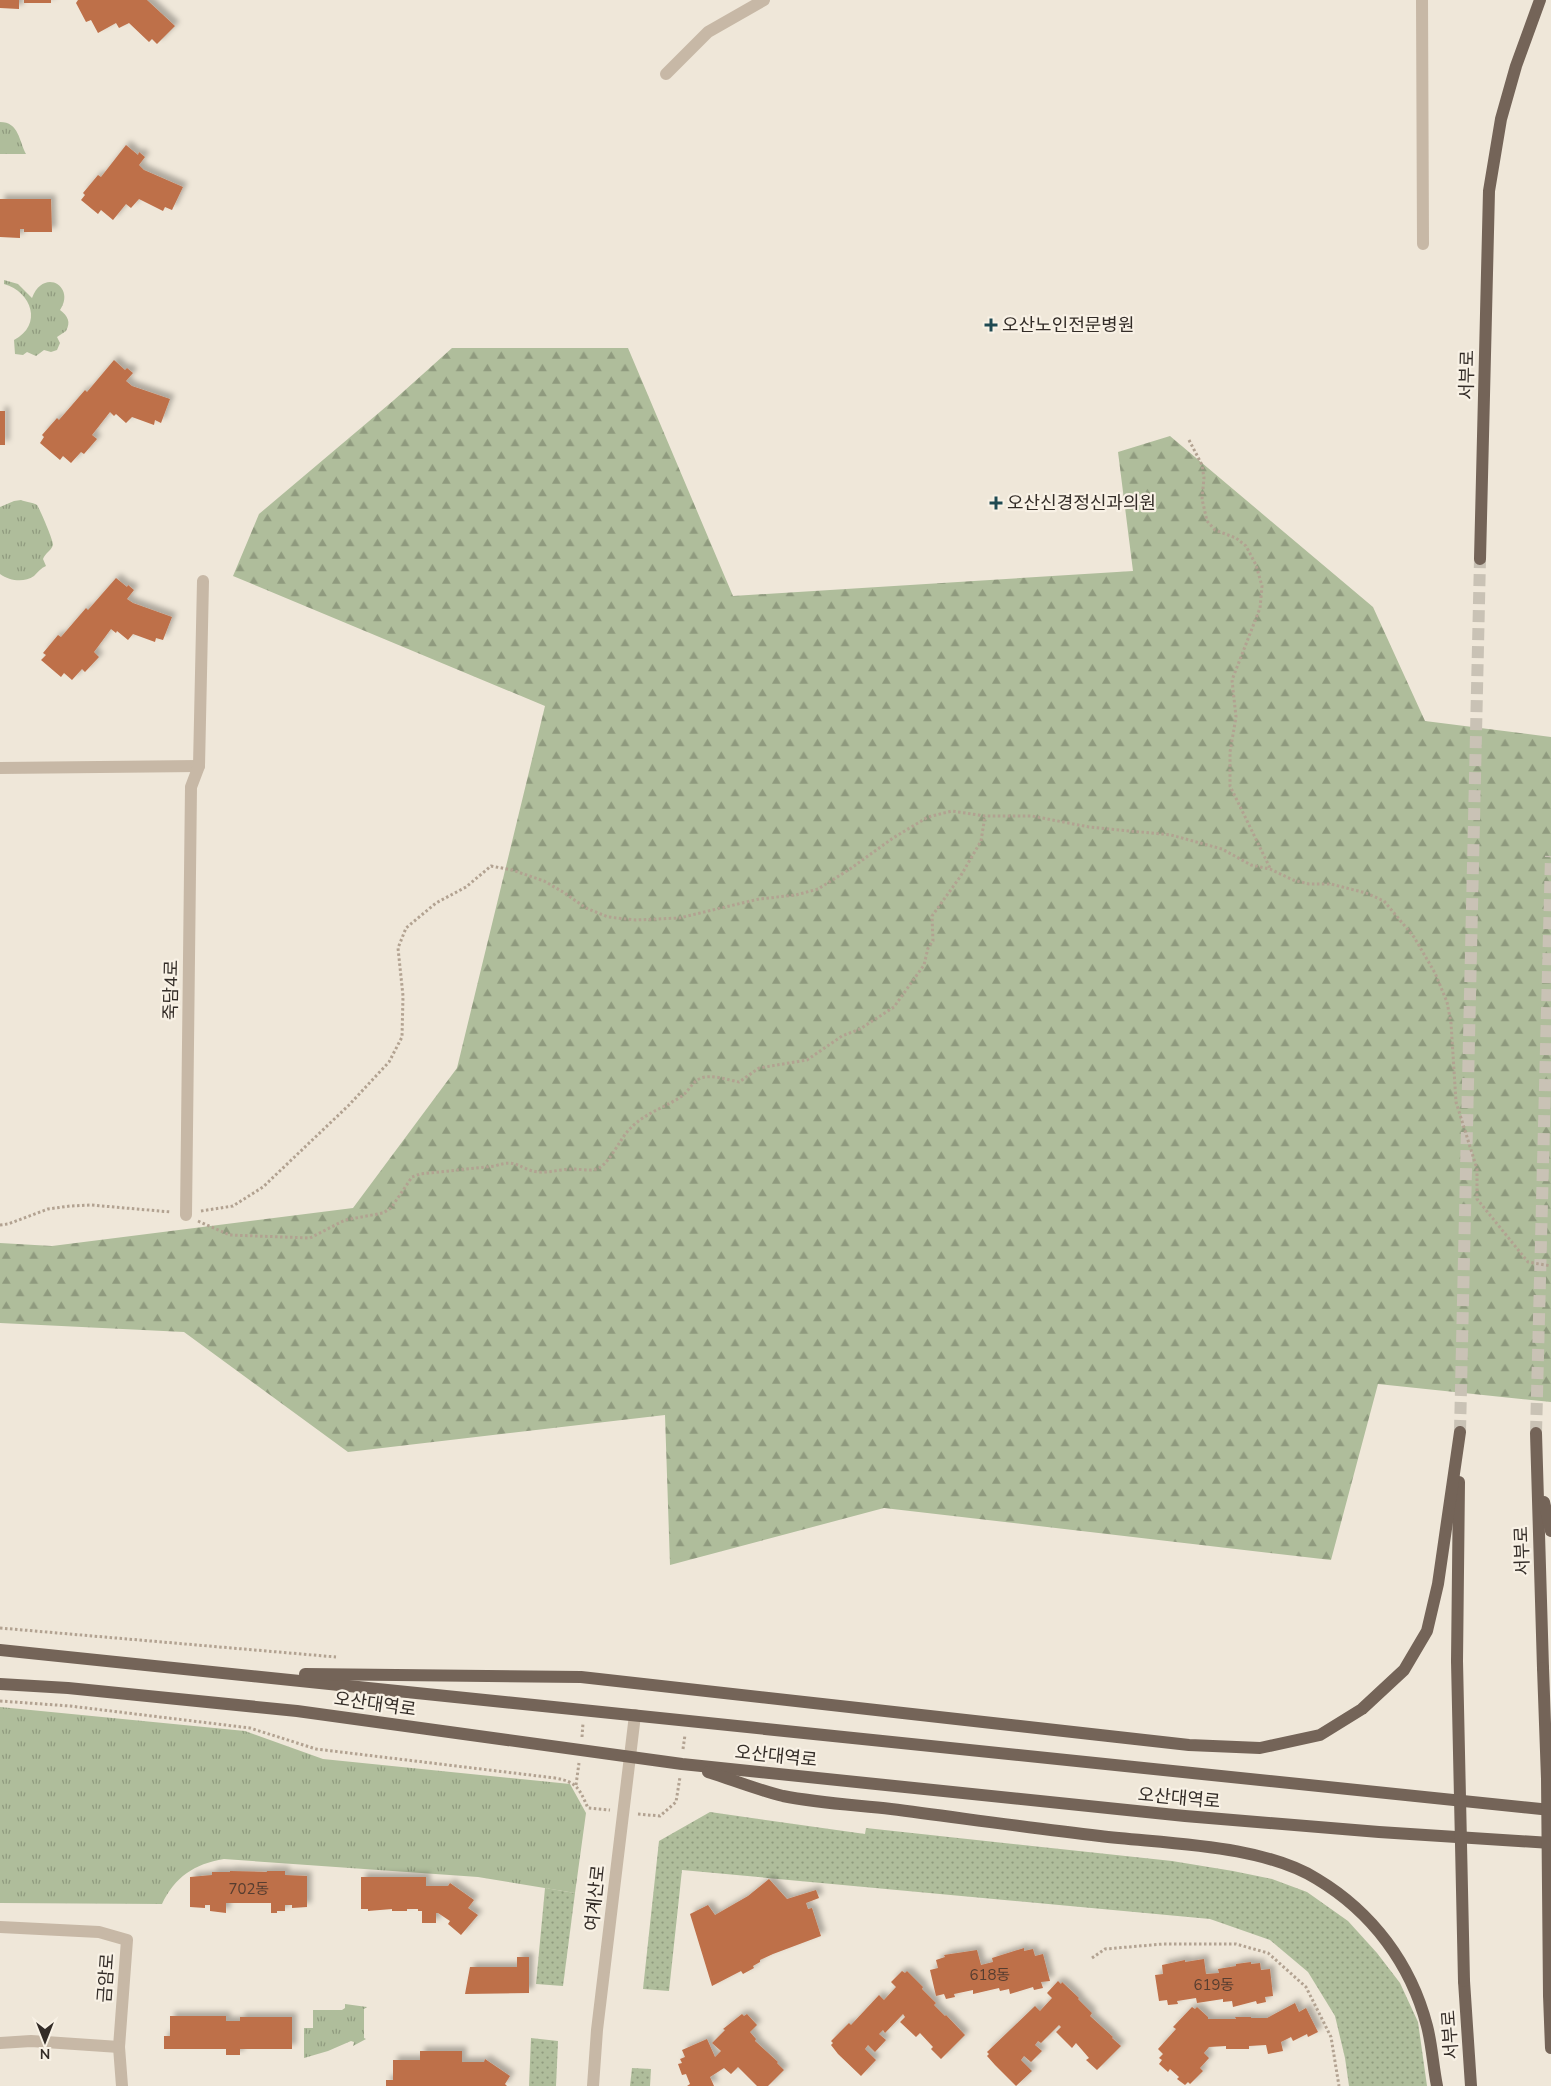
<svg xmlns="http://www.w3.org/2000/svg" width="1551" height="2086" font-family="'Nunito Sans','Noto Sans KR',sans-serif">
  <defs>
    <pattern id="grass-dots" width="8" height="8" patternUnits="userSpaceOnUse" patternTransform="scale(1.25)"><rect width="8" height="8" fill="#afbd9b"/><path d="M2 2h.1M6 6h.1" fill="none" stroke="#8f9a7e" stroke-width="1.8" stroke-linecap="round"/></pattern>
    <pattern id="forest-firs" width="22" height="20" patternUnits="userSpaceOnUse" patternTransform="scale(1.25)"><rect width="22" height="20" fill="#afbd9b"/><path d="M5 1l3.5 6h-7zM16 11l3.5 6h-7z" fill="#8f9a7e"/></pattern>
    <pattern id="park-tufts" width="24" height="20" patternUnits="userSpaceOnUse" patternTransform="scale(1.25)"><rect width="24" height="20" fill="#afbd9b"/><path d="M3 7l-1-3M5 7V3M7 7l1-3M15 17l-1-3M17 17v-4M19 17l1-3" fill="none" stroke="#8f9a7e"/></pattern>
    <filter id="shadow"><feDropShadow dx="4.5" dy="-4.5" stdDeviation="2.5" flood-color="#0004"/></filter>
  </defs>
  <rect width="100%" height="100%" fill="#efe7d9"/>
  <g fill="url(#grass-dots)">
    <path d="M710,1812L865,1834L866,1828L1172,1861L1233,1871L1272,1879L1307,1892L1348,1921L1377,1953L1400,1983L1418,2022L1427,2086H1349L1345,2058L1335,2016L1308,1972L1270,1940L1210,1919L682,1870L669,1991L643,1989L659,1841Z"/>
    <path d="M545,1888L575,1893L563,1986L536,1984Z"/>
    <path d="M531,2038L558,2041L556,2086H529Z"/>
    <path d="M632,2068L651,2069L650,2086H630Z"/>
  </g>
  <path fill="url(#forest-firs)" d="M452,348H628L733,596L1133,571L1118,452L1170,436L1373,607L1425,721L1551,737V1402L1378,1384L1331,1560L884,1508L670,1565L665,1415L348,1452L184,1332L0,1323V1243L52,1246L353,1208L457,1068L545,706L233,576L259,514L394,400Z"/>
  <g fill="url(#park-tufts)">
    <path d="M0,122C19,122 19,141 26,154H0Z"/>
    <path d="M4,280L18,284L32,298C44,267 76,287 60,310C68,316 71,322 66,331L57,337L60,343L57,350L51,352L44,350L36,356L27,352L23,355L15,354L14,340C43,325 32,292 4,284Z"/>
    <path d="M21,500C26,502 32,502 37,505C39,507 54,542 53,545C51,551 45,553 43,559L46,566C41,568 38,572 34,576C24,583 10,581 0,574V507L14,501Z"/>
    <path d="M0,1707L245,1731L323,1759L570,1784L586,1813L575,1893L478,1877L224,1859C194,1864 175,1877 162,1904L0,1903Z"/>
    <path d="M345,2004L367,2007L364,2009V2038L366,2039L353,2046L354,2042L351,2041L328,2051L304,2058V2028H313V2010H342L345,2008Z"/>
  </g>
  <g fill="#be6f49" filter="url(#shadow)">
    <path d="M0,0H19V9L0,8Z"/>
    <rect x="24" y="0" width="27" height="3"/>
    <path d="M78,0H147L175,26L157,44L152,39L149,42L129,23L119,28L116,23L98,33L91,20L86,22L76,3Z"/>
    <path d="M126,145L138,155L139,152L145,157L139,165L144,170L183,187L172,210L165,207L163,211L139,199L131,208L126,204L113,220L101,210L98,214L81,200L85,195L83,193L98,175L101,177Z"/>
    <path d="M0,199H51L52,232H24V229H20V238L0,237Z"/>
    <path d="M114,360L125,370L127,368L133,373L126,381L132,386L170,399L161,423L155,420L154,425L132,417L126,423L116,414L114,416L110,412L92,435L97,439L84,454L81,452L71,463L63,456L60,460L40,443L44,437L42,435L57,418L59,420L85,390L87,392Z"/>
    <rect x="0" y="411" width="5" height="34"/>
    <path d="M116,578L127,587L128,585L134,590L127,599L133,603L172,617L163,640L156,638L155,642L133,634L128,640L117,631L116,633L111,629L94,652L99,657L85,672L82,669L72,680L64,673L61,677L41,660L46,655L43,653L58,635L61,637L86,608L88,610Z"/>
    <path d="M230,1871L267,1872V1871H285V1875L307,1876V1907L292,1908V1905H285V1911H277V1913H271V1903H226V1913L210,1911V1905H205V1908L190,1907V1877L212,1875V1872H230Z"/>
    <path d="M361,1877H426V1886H448L450,1883L474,1900L468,1908L478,1915L461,1935L448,1924L450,1921L438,1913H436V1923H422V1911H418V1909H407V1911H392V1909L368,1911V1909H361Z"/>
    <path d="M769,1879L787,1899L816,1890L819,1898L806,1903L808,1909L812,1908L821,1936L773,1954L760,1960V1962L753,1966L754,1968L743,1974L741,1971L712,1986L690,1914L708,1905L715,1915L748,1896Z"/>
    <path d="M1024,1948V1951L1033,1949L1035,1956L1043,1954L1050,1981L1041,1982L1043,1988L1034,1990L1033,1987L1010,1994L1009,1989L1000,1991L999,1988L973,1994V1990L954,1994L955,1997L946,1999L944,1994L936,1996L930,1970L938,1968L936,1960L945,1957L944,1955L977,1950L981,1965L993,1962L992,1958Z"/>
    <path d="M517,1957H529V1993L465,1994L470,1967H517Z"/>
    <path d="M1204,1959L1206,1974L1219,1973L1218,1969L1236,1966V1964L1251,1962V1964L1260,1963L1261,1970L1270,1969L1273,1996L1265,1997L1266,2002L1257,2004L1256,2001L1233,2007L1232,2001L1223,2002V1999L1197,2003L1196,1998L1177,2001L1178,2004L1168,2005L1167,2000L1159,2001L1155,1975L1163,1974L1162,1965L1185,1960V1962Z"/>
    <path d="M902,1971L905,1973L907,1971L923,1987L922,1989L936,2003L934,2005L945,2016L946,2015L965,2035L941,2059L931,2049L933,2047L920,2033L916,2037L900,2022L905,2017L903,2014L885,2033L883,2030L879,2034L886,2040L875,2052L868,2045L865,2049L876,2060L861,2076L838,2054L831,2045L833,2043L831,2041L849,2023L851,2025L879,1995L884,2000L896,1987L891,1982Z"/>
    <path d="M1058,1981L1061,1984L1062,1982L1079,1998L1078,1999L1092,2013L1090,2016L1113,2037L1112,2038L1121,2046L1097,2070L1086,2060L1089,2058L1076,2043L1072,2048L1056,2032L1061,2027L1059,2025L1041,2043L1038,2041L1035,2045L1042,2051L1031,2062L1024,2056L1021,2060L1032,2071L1016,2086L995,2065L987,2056L989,2054L987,2052L1035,2006L1040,2011L1052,1998L1047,1993Z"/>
    <path d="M1295,2003L1299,2012L1306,2008L1318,2032L1308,2037L1307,2034L1293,2041L1291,2037L1281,2042L1283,2051L1268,2054L1266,2045L1249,2046V2049H1226V2046L1209,2047L1204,2053L1209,2058L1200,2068L1203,2071L1190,2084L1188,2082L1185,2085L1177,2079L1179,2077L1170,2069L1168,2072L1159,2064L1162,2060L1159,2058L1163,2054L1158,2049L1176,2029L1173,2027L1192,2007L1195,2009L1197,2007L1208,2017V2019H1236L1235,2017H1251V2018H1267Z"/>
    <path d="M742,2014L744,2016L747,2014L757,2025L750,2032L756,2039L755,2041L778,2062L777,2063L784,2070L768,2086H757L738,2067L731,2074L724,2068L710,2077L714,2086H687L690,2084L686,2074L682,2075L678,2064L682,2063L680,2059L685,2057L682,2050L707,2039L715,2057L721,2051L712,2043L725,2030L723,2029Z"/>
    <path d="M170,2016H226V2021H240V2017H292V2049H240V2055H226V2049H164V2036H170Z"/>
    <path d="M420,2051H462V2062H484L485,2059L510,2076L505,2084L507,2086H386V2080H393V2060H420Z"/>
  </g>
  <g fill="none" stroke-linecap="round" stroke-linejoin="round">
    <g stroke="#c9c2b5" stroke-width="12" stroke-dasharray="12 6" stroke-linecap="butt">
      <path d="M1460,1432L1480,559"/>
      <path d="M1536,1433L1551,856"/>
    </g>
    <g stroke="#b2a291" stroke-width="3" stroke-dasharray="2.5 2.5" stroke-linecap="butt">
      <path d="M1189,440L1202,465L1204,478L1202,499L1207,521L1215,530L1236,538L1246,546L1256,565L1262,586L1260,608L1232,680L1236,717L1230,752V786L1270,868"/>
      <path d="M201,1211L233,1206L263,1187L349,1105L389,1062L402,1037L403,996L398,948L406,928L436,903L466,887L491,866L512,870L544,881L563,892L586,908L608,917L636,920L679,918L759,899L796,895L818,889L850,869L893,838L928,817L952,811L985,816H1032L1089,827L1171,835L1222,849L1251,865L1270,869L1293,880L1309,884H1331L1366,893L1384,901L1414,937L1435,973L1447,1002L1451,1023L1456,1102L1477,1169V1199L1528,1262L1551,1266"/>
      <path d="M198,1221L230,1235L310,1238L345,1220L383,1213L391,1208L412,1177L420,1174L495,1166C518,1158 518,1169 538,1172C549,1173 561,1169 573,1169C581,1169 591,1172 599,1168C609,1163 620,1140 627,1132C643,1113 663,1109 682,1096C689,1091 692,1082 701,1078C712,1074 728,1080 739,1082L759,1068L807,1060L842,1036L860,1029L894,1007L924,965L928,948L933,941L932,916L960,877L981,841L985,816"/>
      <path d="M0,1225L8,1224L48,1209L70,1206L91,1205L171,1212"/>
      <path d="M0,1628L336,1657"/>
      <path d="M0,1701L70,1706L250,1728L316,1749L555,1778C577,1782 579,1788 588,1808L610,1810"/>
      <path d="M582,1737L583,1723"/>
      <path d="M683,1749L685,1735"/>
      <path d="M576,1785L579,1763"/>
      <path d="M638,1814L660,1816L676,1802L680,1777"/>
      <path d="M1092,1958L1105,1949L1163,1944H1236L1268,1953L1306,1987L1331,2037L1339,2086"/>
    </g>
    <g stroke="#c7b8a6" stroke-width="12">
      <path d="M1422,0L1423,244"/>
      <path d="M666,74L708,32L764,0"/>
      <path d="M0,768L199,766"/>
      <path d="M186,1215L191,787L199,766L203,581"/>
      <path d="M0,1927L99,1932L127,1940L119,2047L122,2086"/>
      <path d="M0,2043L31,2041L119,2047"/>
      <path d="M593,2086L597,2030L635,1715"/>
    </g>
    <g stroke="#746458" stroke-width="12">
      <path d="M1480,559L1489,191L1501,119L1516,66L1540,0"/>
      <path d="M1536,1433L1543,1668"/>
      <path d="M1544,1502L1551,1531"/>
      <path d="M0,1650L1551,1810"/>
      <path d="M1457,1661L1459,1482"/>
      <path d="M305,1674L581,1677L1189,1745L1260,1748L1320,1735L1362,1709L1404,1670L1427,1631L1438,1584L1460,1432"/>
      <path d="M0,1684L68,1688L297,1711L682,1764L1185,1816L1379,1832L1551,1843"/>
      <path d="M708,1772C733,1780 758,1790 783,1796C818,1803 856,1805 891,1809C961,1818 1030,1828 1100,1836C1165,1844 1261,1844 1317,1879C1372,1912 1411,1964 1427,2026C1432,2045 1433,2066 1437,2086"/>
      <path d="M1464,1981L1471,2086"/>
      <path d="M1549,1995L1551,2048"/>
    </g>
    <g stroke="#746458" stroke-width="12">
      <path d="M1457,1661L1464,1981"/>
      <path d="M1543,1668L1547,1779L1549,1995"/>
    </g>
  </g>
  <g fill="#1f4a52" stroke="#f8f1e5" stroke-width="2">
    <path d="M988.5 317.5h5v5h5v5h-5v5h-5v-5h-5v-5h5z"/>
    <path d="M993.5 495.5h5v5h5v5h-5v5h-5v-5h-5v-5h5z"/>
  </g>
  <g text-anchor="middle" stroke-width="4.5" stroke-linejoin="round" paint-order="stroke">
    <g font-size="15" fill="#563d30">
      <text x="249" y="1894">702동</text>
      <text x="990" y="1980">618동</text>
      <text x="1214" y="1990">619동</text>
    </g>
    <g font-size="18" fill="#332c27" stroke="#f8f1e5" text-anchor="start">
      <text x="1002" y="331">오산노인전문병원</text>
      <text x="1007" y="509">오산신경정신과의원</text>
    </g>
    <g font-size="18" fill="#332c27" stroke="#f8f1e5">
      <text transform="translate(1467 375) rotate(-89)" y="6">서부로</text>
      <text transform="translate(171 990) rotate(-89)" y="6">죽담4로</text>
      <text transform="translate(1522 1551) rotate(-92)" y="6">서부로</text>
      <text transform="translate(375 1704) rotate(8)" y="6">오산대역로</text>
      <text transform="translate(776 1756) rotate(6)" y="6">오산대역로</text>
      <text transform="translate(1179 1798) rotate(5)" y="6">오산대역로</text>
      <text transform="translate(595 1898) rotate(-84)" y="6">여계산로</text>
      <text transform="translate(106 1978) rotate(-86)" y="6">금암로</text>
      <text transform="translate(1450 2035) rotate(-94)" y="6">서부로</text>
    </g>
  </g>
  <g transform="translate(45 2041) rotate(180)" stroke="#f8f1e5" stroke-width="4" paint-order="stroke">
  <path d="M0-4L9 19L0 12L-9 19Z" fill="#332c27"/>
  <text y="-8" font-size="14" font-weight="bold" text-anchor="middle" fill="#332c27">N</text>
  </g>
</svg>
